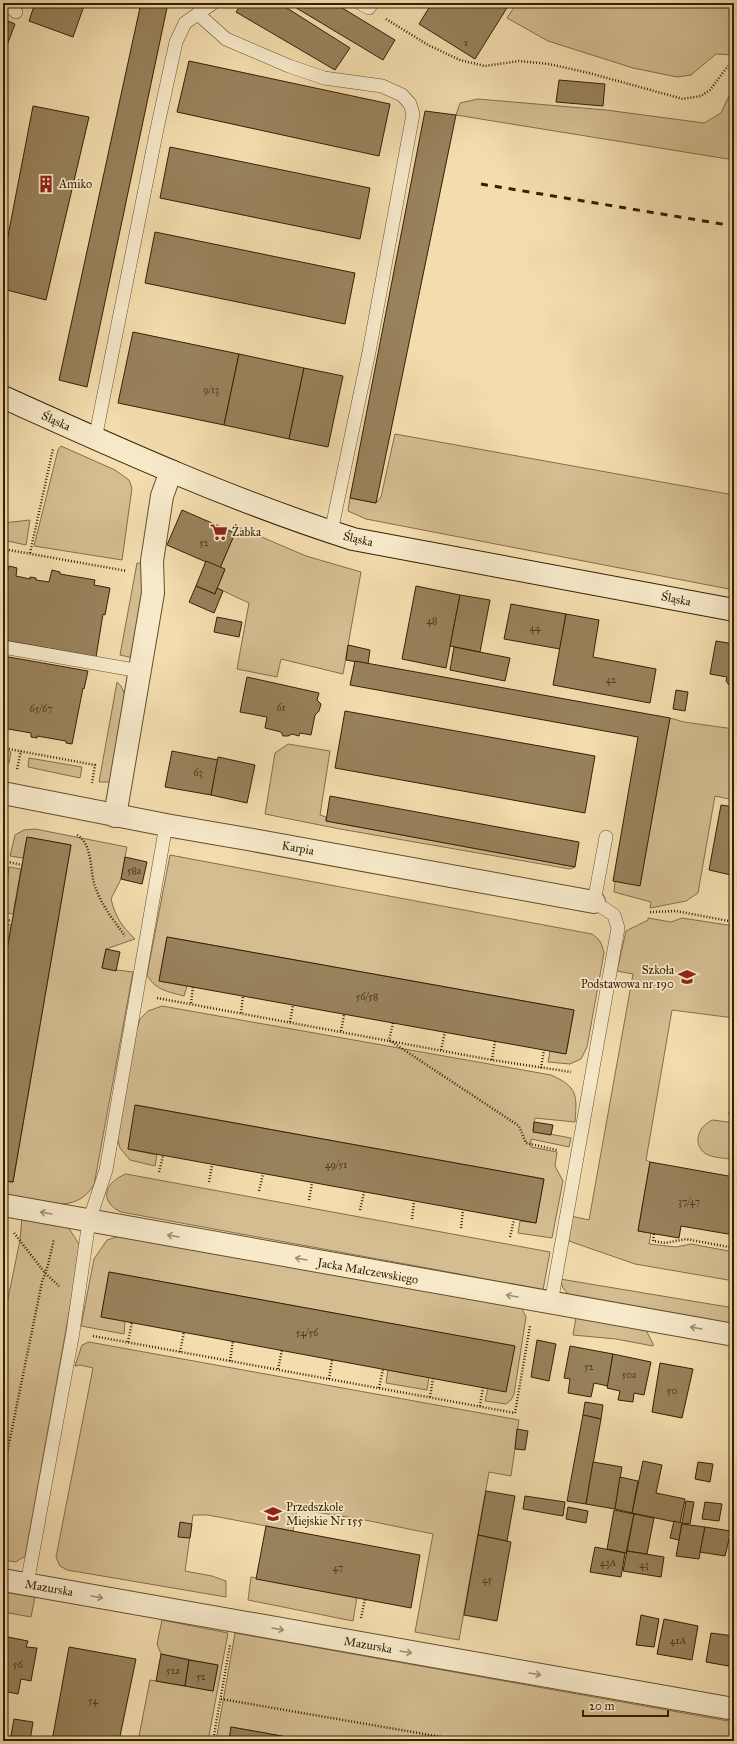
<svg xmlns="http://www.w3.org/2000/svg" width="737" height="1744" font-family="'IM FELL Great Primer',serif">
  <rect width="100%" height="100%" fill="#f3ddae"/>
  <filter id="stains"><feTurbulence type="fractalNoise" baseFrequency=".005" numOctaves="4"/><feColorMatrix values="0 0 0 0 .2 0 0 0 0 .09 0 0 0 0 .02 0 0 0 .5 -.17"/></filter>
  <radialGradient id="worn" r=".72"><stop offset=".6" stop-color="#630" stop-opacity="0"/><stop offset="1" stop-color="#630" stop-opacity=".3"/></radialGradient>
  <g fill="#d3bd91" stroke="#846e4a">
    <path d="M517,3H734V59L732,55L716,54L691,75L677,77L633,68L548,41L507,18Z"/>
    <path d="M734,85V160L456,115L460,103L478,99L606,110L704,123L721,113Z"/>
    <path d="M395,434L734,495V590L366,519L348,511L350,498L376,503L381,497Z"/>
    <path d="M61,446L115,470L129,480L132,488L122,560L34,546L58,450Z"/>
    <path d="M30,520L26,545L3,540V523Z"/>
    <path d="M236,526L306,556L361,572L343,674L281,659L277,677L237,669L249,603L217,588L225,570L220,568L235,533Z"/>
    <path d="M137,563H144L146,579L133,658L120,655Z"/>
    <path d="M117,682L121,686L126,697L110,782H99Z"/>
    <path d="M670,718L684,722L734,729V800L715,796L698,893L686,901L650,908L651,902L614,892L615,881L640,885Z"/>
    <path d="M288,744L330,751L320,815L326,817V821L575,867L570,869L340,829L265,814L275,753Z"/>
    <path d="M3,751L11,752L9,763L3,762Z"/>
    <path d="M29,758L82,767L80,778L28,767Z"/>
    <path d="M35,829L127,847L121,879L111,899C116,918 121,925 135,939L106,949L102,968L133,972L94,1185C86,1197 77,1203 62,1204L3,1194V1181L13,1182L71,845L27,837L23,858L10,856L15,835L24,830Z"/>
    <path d="M170,855L592,934C600,939 602,944 604,953L587,1047L581,1059L570,1064L548,1062L550,1051L566,1054L574,1010L167,937L159,981L187,986L184,996C169,992 155,990 147,975Z"/>
    <path d="M9,867L21,869L13,914L3,912Z"/>
    <path d="M648,918L671,922L682,918L734,926V1018L672,1010L646,1160L650,1162L638,1231L651,1233L649,1244L676,1247L691,1244L734,1252V1281L635,1264L566,1240L571,1216L589,1220L633,974L617,971L626,931L648,920Z"/>
    <path d="M3,923L11,925L4,969L3,968Z"/>
    <path d="M162,1006L551,1075C578,1087 577,1095 575,1122L535,1118L533,1131L571,1138L569,1147L531,1139V1147L557,1152L555,1166L563,1181L552,1238L518,1233L520,1221L536,1223L544,1179L136,1105L128,1149L157,1155L155,1166L130,1160L120,1148L117,1137L135,1036L140,1019L148,1011Z"/>
    <path d="M713,1120L734,1123V1160C726,1158 713,1158 706,1154C691,1144 699,1125 713,1120Z"/>
    <path d="M126,1174L550,1252L543,1290L438,1270L121,1212C98,1201 105,1182 126,1174Z"/>
    <path d="M22,1217L68,1227L81,1247L25,1556L16,1562L3,1560V1323L20,1240Z"/>
    <path d="M123,1235L521,1307L526,1317L514,1394L511,1400L506,1404L485,1401L488,1388L506,1391L514,1346L109,1272L101,1317L125,1321L124,1334L81,1326L94,1259L107,1240Z"/>
    <path d="M560,1279L734,1308V1325L569,1295L563,1288Z"/>
    <path d="M576,1317L646,1330L653,1344V1346L616,1339L573,1335Z"/>
    <path d="M89,1342L519,1420L511,1476L489,1472L459,1640L415,1632L433,1534L360,1519L297,1509L293,1531L208,1515H193L185,1571L212,1576L226,1581V1597L67,1570L60,1566L56,1557L93,1368L80,1365L75,1366L82,1345Z"/>
    <path d="M388,1370L429,1377L427,1390L386,1383Z"/>
    <path d="M251,1577L357,1597L353,1621L248,1600Z"/>
    <path d="M3,1592L35,1597L31,1617L3,1612Z"/>
    <path d="M162,1620L228,1633L208,1741H138L150,1680L213,1691L218,1665L161,1654L157,1644Z"/>
    <path d="M235,1633L734,1722V1741H310L231,1727L229,1741H216Z"/>
  </g>
  <g fill="#98825c" stroke="#352004">
    <path d="M35,3H85L73,37L29,21Z"/>
    <path d="M141,3H168L87,387L59,380Z"/>
    <path d="M242,3H279L350,48L335,70L236,12Z"/>
    <path d="M288,3H334L395,40L383,60Z"/>
    <path d="M432,3H510L475,59L419,24Z"/>
    <path d="M3,19L15,24L3,56Z"/>
    <path d="M189,61L390,104L379,156L177,112Z"/>
    <path d="M559,80L605,84L603,106L556,102Z"/>
    <path d="M33,106L89,117L46,300L3,289V262Z"/>
    <path d="M425,111L456,115L376,503L350,498Z"/>
    <path d="M170,147L370,188L360,239L160,198Z"/>
    <path d="M155,232L355,273L345,324L145,283Z"/>
    <path d="M133,332L239,354L224,425L118,403Z"/>
    <path d="M239,354L304,368L289,439L224,425Z"/>
    <path d="M304,368L343,376L328,447L289,439Z"/>
    <path d="M182,510L235,533L220,568L167,545Z"/>
    <path d="M206,561L225,569L215,594L196,586Z"/>
    <path d="M9,566L17,568L16,576L30,579V577L36,578V580L49,582L52,570L60,572V574L95,580L94,585L110,588L105,615L103,614L96,657L3,640V569L8,570Z"/>
    <path d="M196,586L215,594L217,588L223,591L214,613L189,602Z"/>
    <path d="M416,586L460,595L446,668L402,659Z"/>
    <path d="M460,595L490,600L480,652L450,646Z"/>
    <path d="M511,604L566,614L560,649L504,639Z"/>
    <path d="M566,614L599,620L593,657L656,669L650,703L553,685Z"/>
    <path d="M217,617L242,622L239,637L214,632Z"/>
    <path d="M716,641L734,644V685H729L726,681L727,677L710,674Z"/>
    <path d="M348,645L370,650L368,664L346,660Z"/>
    <path d="M454,647L510,658L505,681L450,670Z"/>
    <path d="M3,656L88,671L84,689L83,688L72,744L66,743V741L37,736V738L31,737V733L3,728Z"/>
    <path d="M355,661L670,718L640,886L613,881L638,737L350,685Z"/>
    <path d="M247,677L319,693L317,700L321,704L319,711L315,715L311,735L300,733L299,736L292,734L288,736H283L281,732L265,728L267,717L240,712Z"/>
    <path d="M676,690L688,692L685,711L673,709Z"/>
    <path d="M345,711L595,756L585,813L335,768Z"/>
    <path d="M172,751L218,760L211,795L165,787Z"/>
    <path d="M218,757L255,765L247,803L211,795Z"/>
    <path d="M330,796L579,842L575,867L326,821Z"/>
    <path d="M721,805L734,807V860L731,875L709,870Z"/>
    <path d="M27,837L71,845L13,1182L3,1181V973Z"/>
    <path d="M125,857L147,862L142,884L121,879Z"/>
    <path d="M167,937L574,1010L566,1054L159,981Z"/>
    <path d="M106,949L120,952L116,971L102,968Z"/>
    <path d="M734,1083V1114H729Z"/>
    <path d="M135,1105L544,1179L536,1223L128,1149Z"/>
    <path d="M534,1122L553,1125L551,1135L533,1132Z"/>
    <path d="M650,1162L734,1177V1235L681,1226L679,1238L638,1231Z"/>
    <path d="M109,1272L515,1346L506,1392L101,1317Z"/>
    <path d="M537,1340L556,1344L549,1381L531,1377Z"/>
    <path d="M570,1346L613,1354L608,1386L594,1383L591,1397L568,1393L570,1379L564,1378Z"/>
    <path d="M613,1354L651,1362L644,1395L634,1393L633,1402L618,1400L620,1391L607,1388Z"/>
    <path d="M660,1363L693,1369L682,1418L652,1412Z"/>
    <path d="M585,1402L603,1405L601,1419L583,1415Z"/>
    <path d="M583,1415L601,1419L586,1504L567,1501Z"/>
    <path d="M517,1429L528,1431L525,1450L515,1449Z"/>
    <path d="M643,1461L662,1465L656,1493L685,1499L680,1523L632,1513Z"/>
    <path d="M593,1462L622,1467L615,1509L586,1504Z"/>
    <path d="M698,1462L713,1464L710,1482L695,1479Z"/>
    <path d="M620,1477L638,1481L632,1513L615,1509Z"/>
    <path d="M486,1491L515,1496L507,1541L478,1535Z"/>
    <path d="M525,1496L565,1502L563,1516L523,1509Z"/>
    <path d="M686,1501L694,1502L690,1524L682,1523Z"/>
    <path d="M705,1502L722,1504L719,1521L702,1519Z"/>
    <path d="M568,1507L588,1511L586,1523L566,1519Z"/>
    <path d="M614,1510L634,1514L626,1553L607,1549Z"/>
    <path d="M634,1514L654,1518L647,1554L627,1551Z"/>
    <path d="M734,1514V1531H731Z"/>
    <path d="M674,1521L682,1523L679,1540L670,1538Z"/>
    <path d="M180,1522L192,1524L190,1538L178,1537Z"/>
    <path d="M682,1524L705,1527L699,1559L676,1556Z"/>
    <path d="M266,1526L420,1555L411,1608L256,1579Z"/>
    <path d="M705,1527L731,1531L725,1556L700,1552Z"/>
    <path d="M478,1535L511,1542L497,1621L464,1615Z"/>
    <path d="M595,1547L625,1553L621,1577L590,1572Z"/>
    <path d="M627,1551L664,1557L661,1577L623,1571Z"/>
    <path d="M641,1615L659,1619L654,1647L636,1645Z"/>
    <path d="M664,1619L698,1626L692,1660L657,1654Z"/>
    <path d="M711,1633L734,1636V1667L706,1662Z"/>
    <path d="M3,1636L28,1641L26,1647L37,1648L31,1681L21,1679L18,1694L3,1691Z"/>
    <path d="M69,1647L136,1659L119,1741H52Z"/>
    <path d="M161,1654L189,1660L185,1686L156,1681Z"/>
    <path d="M189,1660L218,1665L213,1691L185,1686Z"/>
    <path d="M14,1719L33,1722L30,1741H10Z"/>
    <path d="M231,1727L310,1741H229Z"/>
  </g>
  <g fill="none" stroke-linecap="round" stroke-linejoin="round">
    <g stroke="#644f2e" stroke-width="14">
      <g id="lane">
        <path d="M6,3L16,12"/>
        <path d="M360,3L369,8L372,3"/>
        <path d="M198,14L226,39L289,66L324,78L382,86L402,95L410,104L413,114L369,352L331,532"/>
        <path d="M95,439L157,129L176,42L185,23L213,3"/>
        <path d="M3,647L140,671"/>
        <path d="M551,1303L618,928L614,915L594,902L606,837"/>
        <path d="M27,1584L73,1332L89,1221L106,1170L166,825"/>
      </g>
    </g>
    <g stroke="#644f2e" stroke-width="24">
      <g id="street">
        <path d="M3,793L166,825L253,840L594,902"/>
        <path d="M115,816L153,593L152,561L162,496L171,471"/>
        <path d="M3,1205L734,1335"/>
        <path d="M3,1580L734,1709"/>
      </g>
    </g>
    <g stroke="#352004" stroke-width="24">
      <path id="secondary" d="M3,397C118,449 233,501 353,539L734,610"/>
    </g>
    <g stroke="#352004" stroke-width="2.5" stroke-dasharray="1 2" stroke-linecap="butt">
      <path d="M386,19L428,45L460,60L485,66L519,61L549,64L589,73L683,99L701,96L710,90L728,66"/>
      <path d="M3,549L127,571"/>
      <path d="M30,553L53,449"/>
      <path d="M3,748L95,765L92,783"/>
      <path d="M17,769L21,751"/>
      <path d="M77,835C94,845 89,873 96,889C102,906 115,922 125,936"/>
      <path d="M4,861L22,865"/>
      <path d="M650,912L676,911L734,922"/>
      <path d="M3,919L12,921"/>
      <path d="M157,998L492,1060L571,1072"/>
      <path d="M191,1003L193,987"/>
      <path d="M241,1013L243,996"/>
      <path d="M290,1022L293,1005"/>
      <path d="M393,1023L389,1040L519,1126L526,1143L557,1150"/>
      <path d="M341,1031L344,1015"/>
      <path d="M441,1050L445,1032"/>
      <path d="M492,1060L495,1041"/>
      <path d="M541,1068L544,1050"/>
      <path d="M159,1172L163,1156"/>
      <path d="M209,1182L212,1165"/>
      <path d="M259,1191L263,1174"/>
      <path d="M309,1200L312,1183"/>
      <path d="M360,1210L364,1192"/>
      <path d="M412,1219L414,1201"/>
      <path d="M461,1228L463,1210"/>
      <path d="M14,1233L45,1273L59,1286"/>
      <path d="M654,1234L653,1241L665,1243L686,1239L734,1248"/>
      <path d="M510,1237L514,1220"/>
      <path d="M93,1336L515,1413L530,1326"/>
      <path d="M128,1342L132,1322"/>
      <path d="M180,1352L184,1332"/>
      <path d="M230,1361L233,1341"/>
      <path d="M278,1369L282,1350"/>
      <path d="M329,1379L332,1360"/>
      <path d="M379,1388L383,1369"/>
      <path d="M430,1397L433,1378"/>
      <path d="M480,1406L483,1387"/>
      <path d="M3,1473L42,1282L48,1265L54,1239"/>
      <path d="M361,1618L365,1599"/>
      <path d="M221,1699L465,1741"/>
      <path d="M213,1741L230,1645"/>
    </g>
    <use href="#lane" stroke="#f7e9ca" stroke-width="13"/>
    <use href="#street" stroke="#f7e9ca" stroke-width="22"/>
    <use href="#secondary" stroke="#f7e9ca" stroke-width="22"/>
    <path stroke="#352004" stroke-width="3" stroke-dasharray="7 7" stroke-linecap="butt" d="M481,184L734,226"/>
  </g>
  <defs><path id="oneway-shaft" d="M-6 0H5M1.5-3L5.5 0L1.5 3" fill="none" stroke-width="1.6" stroke-linecap="round" stroke-linejoin="round"/></defs>
  <g stroke="#a08f71">
    <use href="#oneway-shaft" transform="translate(46 1213) rotate(-170)"/>
    <use href="#oneway-shaft" transform="translate(173 1236) rotate(-170)"/>
    <use href="#oneway-shaft" transform="translate(301 1259) rotate(-170)"/>
    <use href="#oneway-shaft" transform="translate(512 1296) rotate(-170)"/>
    <use href="#oneway-shaft" transform="translate(696 1328) rotate(-170)"/>
    <use href="#oneway-shaft" transform="translate(97 1597) rotate(10)"/>
    <use href="#oneway-shaft" transform="translate(278 1629) rotate(10)"/>
    <use href="#oneway-shaft" transform="translate(406 1652) rotate(10)"/>
    <use href="#oneway-shaft" transform="translate(535 1674) rotate(10)"/>
  </g>
  <defs>
    <g id="building-bare" transform="scale(1.38)"><path d="M-4-6H4V6H1V3H-1V6H-4ZM-2.5-4.3h1.7v1.8h-1.7ZM.8-4.3h1.7v1.8H.8ZM-2.5-1h1.7V.8h-1.7ZM.8-1h1.7V.8H.8Z" fill="#8f2418" stroke="#f7e9ca" stroke-width="2.5" paint-order="stroke"/></g>
    <g id="supermarket-bare" transform="scale(1.38)"><path d="M-6-5.5h2.5l.6 2H6L4.5 2H-2.5L-4.4-4H-6ZM-1.5 3.2a1.3 1.3 0 1 0 .1 0ZM3 3.2a1.3 1.3 0 1 0 .1 0Z" fill="#8f2418" stroke="#f7e9ca" stroke-width="2.5" paint-order="stroke"/></g>
    <g id="school-bare" transform="scale(1.38)"><path d="M0-5L7-2L0 1L-7-2ZM-4 1L0 2.5L4 1V4Q0 6-4 4Z" fill="#8f2418" stroke="#f7e9ca" stroke-width="2.5" paint-order="stroke"/></g>
  </defs>
  <g fill-rule="evenodd">
    <use href="#building-bare" x="46" y="184"/>
    <use href="#supermarket-bare" x="219" y="532"/>
    <use href="#school-bare" x="687" y="977"/>
    <use href="#school-bare" x="273" y="1514"/>
  </g>
  <g text-anchor="middle" stroke-width="3.5" stroke-linejoin="round" paint-order="stroke">
    <g font-size="10" fill="#4e381a">
      <text x="466" y="46">1</text>
      <text x="211" y="393">9/13</text>
      <text x="204" y="546">52</text>
      <text x="432" y="624">48</text>
      <text x="535" y="631">44</text>
      <text x="611" y="683">42</text>
      <text x="281" y="711">61</text>
      <text x="41" y="712">65/67</text>
      <text x="198" y="776">63</text>
      <text x="134" y="874">58a</text>
      <text x="367" y="1000">56/58</text>
      <text x="336" y="1168">49/51</text>
      <text x="689" y="1205">37/47</text>
      <text x="307" y="1336">54/56</text>
      <text x="589" y="1370">52</text>
      <text x="629" y="1378">50a</text>
      <text x="672" y="1394">50</text>
      <text x="608" y="1566">43A</text>
      <text x="644" y="1568">43</text>
      <text x="338" y="1571">47</text>
      <text x="487" y="1583">45</text>
      <text x="678" y="1644">41A</text>
      <text x="18" y="1668">56</text>
      <text x="173" y="1674">52a</text>
      <text x="201" y="1680">52</text>
      <text x="93" y="1704">54</text>
    </g>
    <g font-size="12" fill="#352004" stroke="#f7e9ca" text-anchor="start">
      <text x="59" y="188">Amiko</text>
      <text x="232" y="536">Żabka</text>
      <text x="674" y="974" text-anchor="end">Szkoła<tspan x="674" dy="14">Podstawowa nr 190</tspan></text>
      <text x="286" y="1511">Przedszkole<tspan x="286" dy="14">Miejskie Nr 155</tspan></text>
    </g>
    <g font-size="12" fill="#352004" stroke="#f7e9ca">
      <text transform="translate(56 421) rotate(24)" y="4">Śląska</text>
      <text transform="translate(358 539) rotate(13)" y="4">Śląska</text>
      <text transform="translate(676 599) rotate(11)" y="4">Śląska</text>
      <text transform="translate(298 848) rotate(10)" y="4">Karpia</text>
      <text transform="translate(368 1271) rotate(10)" y="4">Jacka Malczewskiego</text>
      <text transform="translate(49 1588) rotate(10)" y="4">Mazurska</text>
      <text transform="translate(368 1645) rotate(10)" y="4">Mazurska</text>
    </g>
  </g>
  <rect width="737" height="1744" fill="none" stroke="#f3ddae" stroke-width="16"/>
  <rect x="4" y="4" width="729" height="1736" fill="none" stroke="#352004" stroke-width="2"/>
  <rect x="8" y="8" width="721" height="1728" fill="none" stroke="#352004"/>
  <path d="M583 1710v6h85v-6" fill="none" stroke="#352004" stroke-width="2"/>
  <text x="589" y="1710" font-size="12" fill="#352004" stroke="#f7e9ca" stroke-width="3" paint-order="stroke">20 m</text>
  <rect width="100%" height="100%" filter="url(#stains)"/>
  <rect width="100%" height="100%" fill="url(#worn)"/>
</svg>
